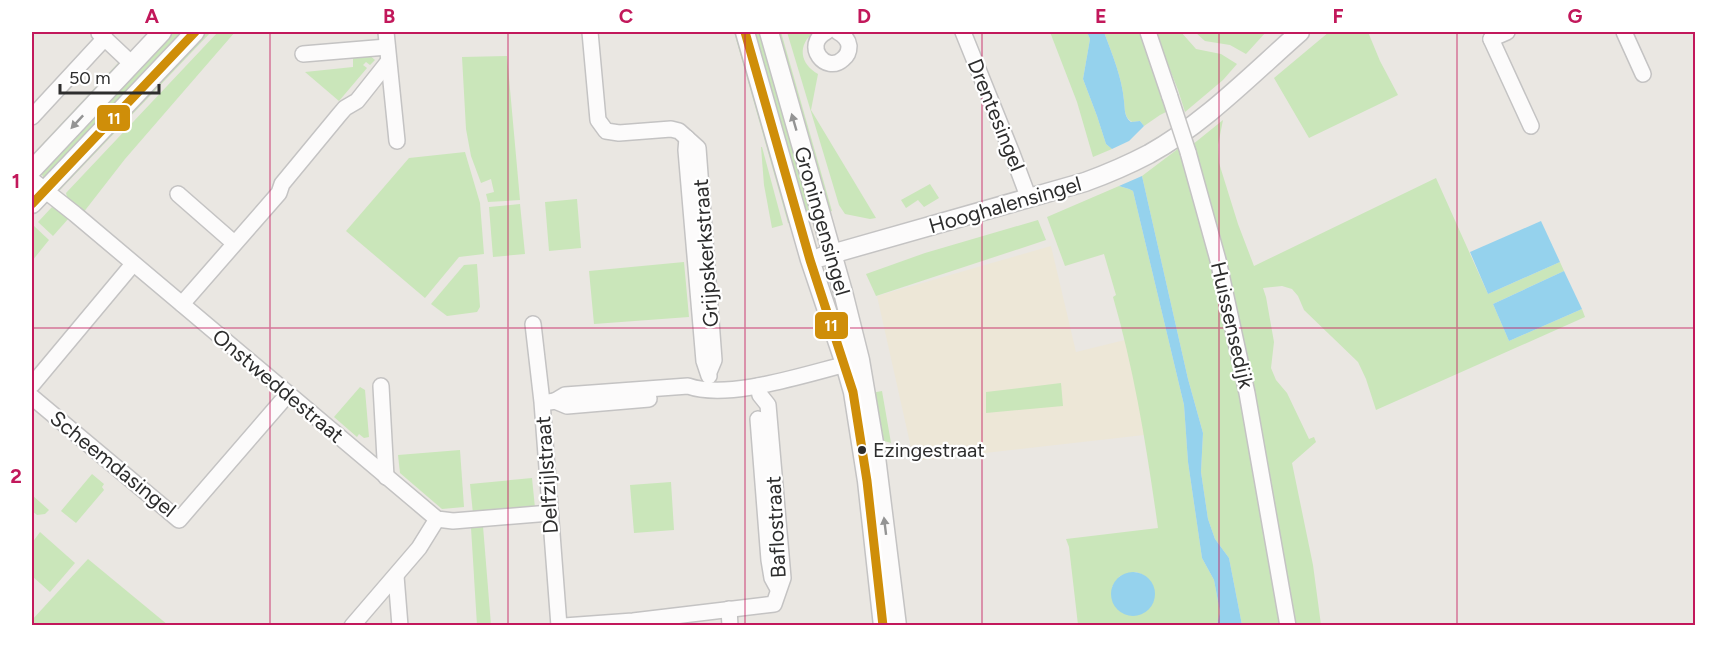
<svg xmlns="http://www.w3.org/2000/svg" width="1727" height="657" font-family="Figtree,sans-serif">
  <rect width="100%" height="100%" fill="#eae7e2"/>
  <path fill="#ede7d7" d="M1051,246L1076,352L1133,338L1153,434L914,461L877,296Z"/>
  <g fill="#cae6ba" fill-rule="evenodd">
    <path d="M168,32H192L45,180L42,175V167Z"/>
    <path d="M202,32H211L60,190L59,185Z"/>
    <path d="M218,32H235L125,159L83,213L68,201L66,193Z"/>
    <path d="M734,32H740L795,222L788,223Z"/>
    <path d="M749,32H766L817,215L802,219Z"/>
    <path d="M774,32H781L832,211L826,213Z"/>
    <path d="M787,32H814C797,45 800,64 818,74L811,110L876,218L870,219L845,214L839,205Z"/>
    <path d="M1050,32H1087L1090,39L1083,79L1097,116L1106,144L1112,149L1093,157L1077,102Z"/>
    <path d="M1104,32H1143L1168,111L1160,115L1144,126L1140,121L1132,122C1124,117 1125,110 1124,101C1122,77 1112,54 1104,32Z"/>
    <path d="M1155,32H1181L1196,49L1221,54L1237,64L1223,80L1185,112L1178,90Z"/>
    <path d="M1195,32H1266L1246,54L1230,45L1205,41Z"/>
    <path d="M1329,32H1368L1380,61L1398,95L1309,138L1274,78Z"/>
    <path d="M353,55H369L375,60L370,65L366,62L363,65L367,68L339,101L305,72L353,67Z"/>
    <path d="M507,56L520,200L488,202L486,194L494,192L491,179L481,183L471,156L466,129L462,57Z"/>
    <path d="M119,62L122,67L32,164V155Z"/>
    <path d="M1223,120L1218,145L1219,163L1238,224L1254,266L1436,178L1488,294L1560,262L1564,271L1493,304L1509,341L1582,309L1585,317L1376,410L1366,379L1358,362L1304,310L1298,296L1292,289L1282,286L1263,288L1266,297L1274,342L1271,368L1276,380L1287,393L1309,439L1314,437L1316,442L1292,463L1313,565L1321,625H1294L1271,480C1258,429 1251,378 1240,327C1228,265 1209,205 1192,145Z"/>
    <path d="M1183,145L1228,319L1285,625H1242L1229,558L1215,539L1208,519L1201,472L1203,433L1188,379L1142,176Z"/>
    <path d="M761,147H762L783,225L772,228L764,185Z"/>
    <path d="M465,152L480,203L484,254L459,257L425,298L346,231L409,158Z"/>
    <path d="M930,184L939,198L924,207L918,200L906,208L901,200Z"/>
    <path d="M1119,186L1129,189L1133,191L1184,405L1188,462L1202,558L1214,580L1220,612L1217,625H1078L1069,547L1066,539L1158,528C1147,450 1135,373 1113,297L1116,295L1104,254L1065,266L1047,217ZM1136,572C1156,578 1160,600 1144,612L1112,587L1120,576Z"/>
    <path d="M577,199L581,248L549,251L545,202Z"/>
    <path d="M520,204L525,254L493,257L489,207Z"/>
    <path d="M52,207L69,218L53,236L38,222Z"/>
    <path d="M1038,220L1046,240L876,296L866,274L925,253Z"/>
    <path d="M34,226L49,240L32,261V229Z"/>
    <path d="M684,262L689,317L594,324L589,271Z"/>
    <path d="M477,264L480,307L477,312L447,316L431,304L464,265Z"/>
    <path d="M1061,383L1063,406L986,413V392Z"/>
    <path d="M360,387L365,390L369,437L364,438L359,434L357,437L334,417Z"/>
    <path d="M882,391L891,443L881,440L879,435L882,429L877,406L872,402L871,393Z"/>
    <path d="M460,450L464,507L442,509L400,473L398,455Z"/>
    <path d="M92,474L104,484L102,487L104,490L76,523L61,511Z"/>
    <path d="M532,478L535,508L473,514L470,484Z"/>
    <path d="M671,482L674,530L634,533L630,485Z"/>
    <path d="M32,495L49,510L45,514L37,515L32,511Z"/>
    <path d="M483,526L491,625H477L471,528Z"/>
    <path d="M40,532L75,563L50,592L32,576V543Z"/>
    <path d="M88,559L168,625H32V620Z"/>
  </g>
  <g fill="#95d2ed">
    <path d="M1087,32H1104C1112,54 1122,77 1124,101C1125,109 1124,117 1131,122L1140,121L1144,126L1129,141L1112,149L1106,144L1097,116L1083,79L1090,39Z"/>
    <path d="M1142,176L1188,379L1203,433L1201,472L1208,519L1215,539L1229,558L1242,625H1217L1220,612L1214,580L1202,558L1188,462L1184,405L1133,191L1129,189L1119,186Z"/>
    <path d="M1541,221L1560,262L1488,294L1470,252Z"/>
    <path d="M1564,271L1582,309L1509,341L1493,304Z"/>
    <circle cx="1133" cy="594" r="22"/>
  </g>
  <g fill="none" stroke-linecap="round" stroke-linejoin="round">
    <g stroke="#c4c3c3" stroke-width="18">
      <g id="minor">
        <path d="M386,32L397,141"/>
        <path d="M590,32L598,120L606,131L619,133L671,129L679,131L698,148L714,360L709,372"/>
        <path d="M826,32C802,45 826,75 843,59C847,56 849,51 849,46C848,39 844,35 838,32"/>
        <path d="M963,32L1011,151L1029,199"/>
        <path d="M1148,32L1170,97"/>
        <path d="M1501,32L1491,39L1507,32"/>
        <path d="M1624,32L1643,74"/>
        <path d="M99,33L132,64"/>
        <path d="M1491,39L1531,126"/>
        <path d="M303,54L387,47"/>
        <path d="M32,117L105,38"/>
        <path d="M687,138L686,150L704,361L709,376"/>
        <path d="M1188,152L1218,260L1247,393L1288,626"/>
        <path d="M32,180L75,214L437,519L453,521L550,513"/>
        <path d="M178,194L234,243"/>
        <path d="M182,304L279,193L282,184L339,115L345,108L357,101L388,62"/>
        <path d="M533,324L542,402L559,626"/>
        <path d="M32,385L133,264"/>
        <path d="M381,386L386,477"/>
        <path d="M32,397L179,520L288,394"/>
        <path d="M555,401L565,395L688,386C730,401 811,372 855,362"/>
        <path d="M549,402L555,401L567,406L649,399"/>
        <path d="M758,419L769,560L772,578L778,589"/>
        <path d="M396,576L400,626"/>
        <path d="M729,609L730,626"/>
        <path d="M352,626L419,548L437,519"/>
        <path d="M564,626L633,621L774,604L783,578L768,405L760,395L758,386"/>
      </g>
    </g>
    <g stroke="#c4c3c3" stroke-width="21">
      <g id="tertiary">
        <path d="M745,32L810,260L845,364L853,392L867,481L883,626"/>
        <path d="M769,32L843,292L860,360L875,449L897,626"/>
        <path d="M32,170L162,32"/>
        <path d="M32,204L195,32"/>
        <path d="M821,257L1085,182C1107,174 1128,165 1149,154C1205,123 1252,74 1300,32"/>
      </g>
    </g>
    <use href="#minor" stroke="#fcfbfb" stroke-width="15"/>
    <use href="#tertiary" stroke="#fcfbfb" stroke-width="18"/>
    <g stroke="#c4c3c3" stroke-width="18" stroke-linecap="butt">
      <path id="minor-bridge" d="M1170,97L1188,152"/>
    </g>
    <use href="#minor-bridge" stroke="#fcfbfb" stroke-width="15"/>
    <g stroke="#fff" stroke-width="14">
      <g id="bus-1">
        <path d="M745,32L810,260L853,392L867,481L883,626"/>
        <path d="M32,204L195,32"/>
      </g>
    </g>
    <use href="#bus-1" stroke="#cf8e09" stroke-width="9"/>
  </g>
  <defs><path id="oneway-solid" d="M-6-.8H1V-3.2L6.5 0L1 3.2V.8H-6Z" transform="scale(1.5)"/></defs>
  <g fill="#949494">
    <use href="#oneway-solid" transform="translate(77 122) rotate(133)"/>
    <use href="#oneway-solid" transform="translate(794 122) rotate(-106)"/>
    <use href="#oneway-solid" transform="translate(885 526) rotate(-97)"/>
  </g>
  <path fill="none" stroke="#c2185b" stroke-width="1.5" stroke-opacity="0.55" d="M270,32V626M508,32V626M745,32V626M982,32V626M1219,32V626M1457,32V626M32,328H1696"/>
  <circle fill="#2d2d2d" stroke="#fff" stroke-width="2" cx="862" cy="450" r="5"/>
  <g text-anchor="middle" stroke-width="4.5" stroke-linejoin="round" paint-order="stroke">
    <g font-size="20" fill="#2d2d2d" stroke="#fff" text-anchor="start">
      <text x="873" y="457">Ezingestraat</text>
    </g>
    <g font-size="21" fill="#2d2d2d" stroke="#fff">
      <text transform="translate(996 115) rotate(68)" y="7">Drentesingel</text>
      <text transform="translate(1005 205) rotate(-16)" y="7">Hooghalensingel</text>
      <text transform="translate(822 221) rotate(74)" y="7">Groningensingel</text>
      <text transform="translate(706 253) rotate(-94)" y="7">Grijpskerkstraat</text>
      <text transform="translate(1232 325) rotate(77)" y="7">Huissensedijk</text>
      <text transform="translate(278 386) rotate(40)" y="7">Onstweddestraat</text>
      <text transform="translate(113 464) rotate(39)" y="7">Scheemdasingel</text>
      <text transform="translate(547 475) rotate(-94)" y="7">Delfzijlstraat</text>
      <text transform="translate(776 527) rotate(-93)" y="7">Baflostraat</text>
    </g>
  </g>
  <g stroke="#fff" stroke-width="2">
    <rect x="96" y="104" width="35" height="28" rx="6" fill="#cf8e09"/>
    <rect x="814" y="311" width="35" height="29" rx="6" fill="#cf8e09"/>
  </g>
  <g font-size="16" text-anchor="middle" font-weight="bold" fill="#fff">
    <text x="114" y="124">11</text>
    <text x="831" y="331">11</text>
  </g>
  <rect width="1727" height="657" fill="none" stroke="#ffffff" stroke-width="66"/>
  <path d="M60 84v9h99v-9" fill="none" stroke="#2d2d2d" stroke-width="3"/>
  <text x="69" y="84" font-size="18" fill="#2d2d2d" stroke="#ffffff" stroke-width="4.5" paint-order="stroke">50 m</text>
  <rect x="33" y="33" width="1661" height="591" fill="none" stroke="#c2185b" stroke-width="2"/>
  <g font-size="20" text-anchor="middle" font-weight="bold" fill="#c2185b">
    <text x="152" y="23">A</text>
    <text x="389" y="23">B</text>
    <text x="626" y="23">C</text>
    <text x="864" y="23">D</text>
    <text x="1101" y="23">E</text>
    <text x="1338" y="23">F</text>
    <text x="1575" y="23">G</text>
    <text x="16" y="188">1</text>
    <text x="16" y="483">2</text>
  </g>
</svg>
